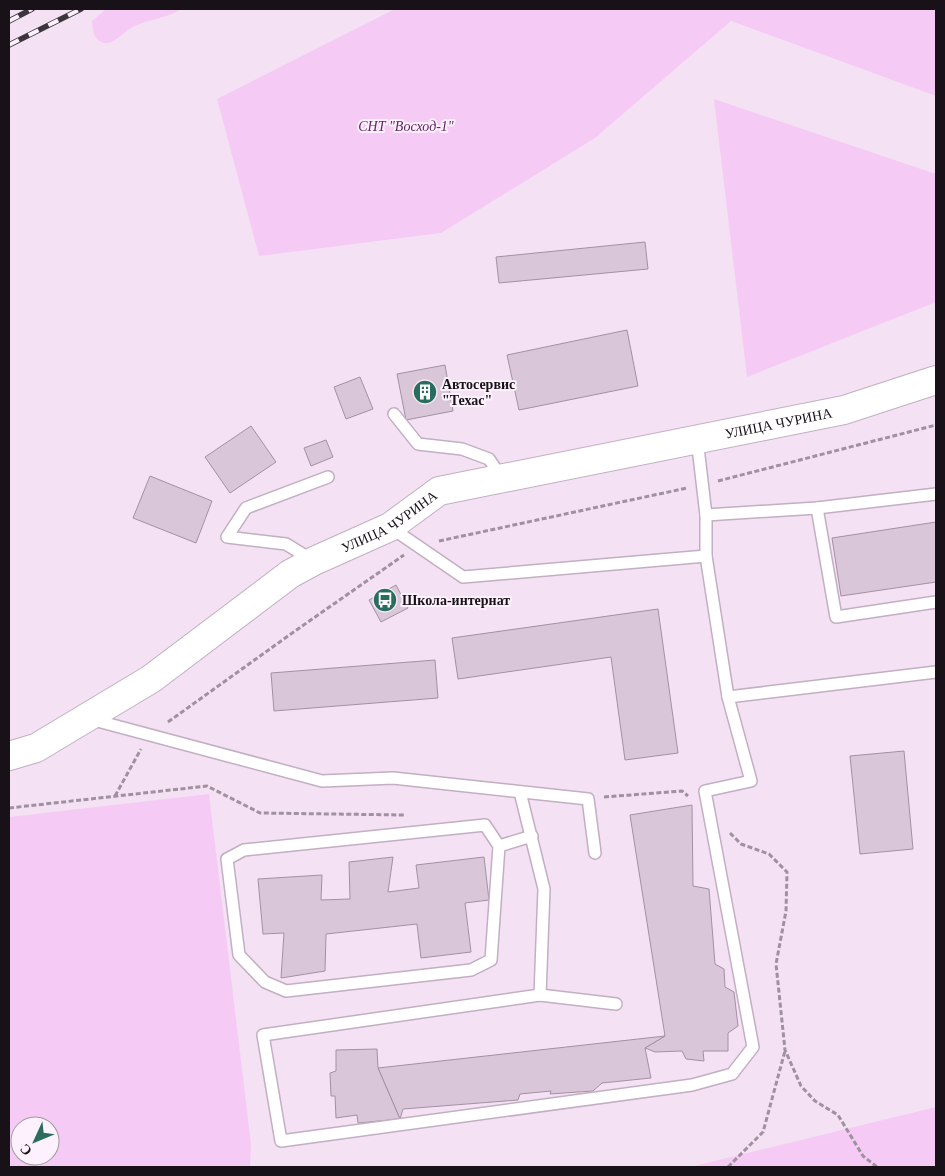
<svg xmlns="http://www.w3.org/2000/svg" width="945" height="1176" font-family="'Times New Roman',serif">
  <rect width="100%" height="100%" fill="#f5e1f4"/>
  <g fill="#f5cbf5" fill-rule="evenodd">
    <path d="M106,9H182C166,19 146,19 131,28C123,33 113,45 104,43C93,40 93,30 92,21Z"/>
    <path d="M395,9H936V96L731,21L595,138L441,233L259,256L217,99Z"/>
    <path d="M714,99L936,174V302L747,377Z"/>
    <path d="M209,794L251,1144L250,1167H9V817ZM20,1126H50V1156H20Z"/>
    <path d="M936,1107V1167H690Z"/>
  </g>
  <g fill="#dac6d9" stroke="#a391a3">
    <path d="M645,242L648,269L499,283L496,257Z"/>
    <path d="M627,330L638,386L519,410L507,355Z"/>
    <path d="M445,365L453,411L406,420L397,374Z"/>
    <path d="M360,377L373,409L346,419L334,387Z"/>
    <path d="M251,426L276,462L230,493L205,457Z"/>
    <path d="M326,440L333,457L311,466L304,448Z"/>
    <path d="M150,476L212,501L196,543L133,518Z"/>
    <path d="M936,522V582L841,596L832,538Z"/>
    <path d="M396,585L408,608L381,622L369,600Z"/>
    <path d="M658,609L678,753L625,760L611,657L458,679L452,638Z"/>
    <path d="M435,660L438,698L274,711L271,673Z"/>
    <path d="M904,751L913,849L860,854L850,756Z"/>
    <path d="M692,805L693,886L709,889L715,964L724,969L725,987L734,992L738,1026L728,1033V1051H703L704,1061L686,1059L682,1051L655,1052L645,1048L665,1036L630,815Z"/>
    <path d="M393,857L388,892L419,888L416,865L484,857L489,900L465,903L471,952L421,958L417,924L326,934L325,971L281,978L284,933L263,934L258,879L322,875L321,900L350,899L349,862Z"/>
    <path d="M665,1036L645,1048L651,1078L602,1083L593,1091L550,1094L551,1091L520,1094L518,1100L403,1109L400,1119L378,1068Z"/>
    <path d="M377,1049L378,1068L400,1119L358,1123L357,1115L336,1118L335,1096H331L330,1073L336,1071V1050Z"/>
  </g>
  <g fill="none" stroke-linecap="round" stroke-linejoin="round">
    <g stroke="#c2afc2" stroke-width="14">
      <g id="lane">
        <path d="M394,414L418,444L462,449L489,459L502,478"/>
        <path d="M697,439L706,515V556L728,697L936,672"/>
        <path d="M817,508L836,617L936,602"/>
        <path d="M706,515L817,508L936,494"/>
        <path d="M390,527L463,577L706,556"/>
        <path d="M312,560L286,544L227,537L246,508L328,477"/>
        <path d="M90,719L322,781L393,778L588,799L595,853"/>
        <path d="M520,792L544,889L540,995L263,1035L281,1141L692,1085L732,1074L753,1047L705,791L751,781L728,697"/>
        <path d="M499,846L491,960L471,970L286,991L265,982L239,955L227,859L244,850L485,825L499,846L532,836"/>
        <path d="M540,995L616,1004"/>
      </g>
    </g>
    <g stroke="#c2afc2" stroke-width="30">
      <g id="secondary">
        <path id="s1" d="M9,756L36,748L151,679L290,574L314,561L390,527L439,491L844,410L936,380"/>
      </g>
    </g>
    <g stroke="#9f919f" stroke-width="3" stroke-dasharray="5 2.5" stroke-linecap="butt">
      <path d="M718,481L936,425"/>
      <path d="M439,541L687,488"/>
      <path d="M168,722L295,631L404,555"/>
      <path d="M115,796L141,749"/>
      <path d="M604,797L682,791L688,796"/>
      <path d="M9,808L207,786L260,813L405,815"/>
      <path d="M730,833L741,844L769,854L787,872L786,911L776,964L785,1050L801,1086L815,1101L838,1115L863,1156L877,1167"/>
      <path d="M728,1167L763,1132L785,1051"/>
    </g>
    <use href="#lane" stroke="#fff" stroke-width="11"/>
    <use href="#secondary" stroke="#fff" stroke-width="28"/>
    <g stroke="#3d353d" stroke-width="5.5">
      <g id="rail">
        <path d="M9,21L32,9"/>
        <path d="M9,45L81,9"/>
      </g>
    </g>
    <use href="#rail" stroke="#fdf1fd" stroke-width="4" stroke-dasharray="11" stroke-linecap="butt"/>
  </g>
  <defs>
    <g id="building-disc" transform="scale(1.25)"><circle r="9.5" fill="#2a6d5f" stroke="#fdf1fd"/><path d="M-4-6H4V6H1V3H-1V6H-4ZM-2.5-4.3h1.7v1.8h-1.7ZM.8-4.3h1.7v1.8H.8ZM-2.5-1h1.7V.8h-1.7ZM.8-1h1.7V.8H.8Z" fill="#fff"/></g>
    <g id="bus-disc" transform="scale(1.25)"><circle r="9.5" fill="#2a6d5f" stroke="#fdf1fd"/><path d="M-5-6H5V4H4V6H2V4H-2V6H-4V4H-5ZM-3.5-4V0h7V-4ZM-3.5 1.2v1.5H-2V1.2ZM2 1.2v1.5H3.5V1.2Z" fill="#fff"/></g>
  </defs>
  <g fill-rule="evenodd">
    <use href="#building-disc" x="425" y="392"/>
    <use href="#bus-disc" x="385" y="600"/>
  </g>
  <g text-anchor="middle" stroke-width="4" stroke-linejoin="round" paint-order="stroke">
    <g font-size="14" font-style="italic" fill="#642267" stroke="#fdf1fd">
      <text x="406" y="131">СНТ "Восход-1"</text>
    </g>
    <g font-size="14" font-weight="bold" fill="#181218" stroke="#fdf1fd" text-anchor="start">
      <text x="442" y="389">Автосервис<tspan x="442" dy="16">"Техас"</tspan></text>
      <text x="402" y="605">Школа-интернат</text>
    </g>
    <g font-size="14" fill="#181218" stroke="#fdf1fd">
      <text dy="5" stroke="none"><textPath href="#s1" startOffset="854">УЛИЦА ЧУРИНА</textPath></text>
      <text dy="5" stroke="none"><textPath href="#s1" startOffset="449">УЛИЦА ЧУРИНА</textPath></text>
    </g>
  </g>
  <rect width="945" height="1176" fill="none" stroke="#181218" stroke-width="20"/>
  <g transform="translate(35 1141) rotate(226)"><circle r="24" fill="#fdf1fd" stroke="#a198a1"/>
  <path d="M0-4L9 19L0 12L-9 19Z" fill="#2a6d5f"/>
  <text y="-8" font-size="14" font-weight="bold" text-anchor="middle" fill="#181218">С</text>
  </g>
</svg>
